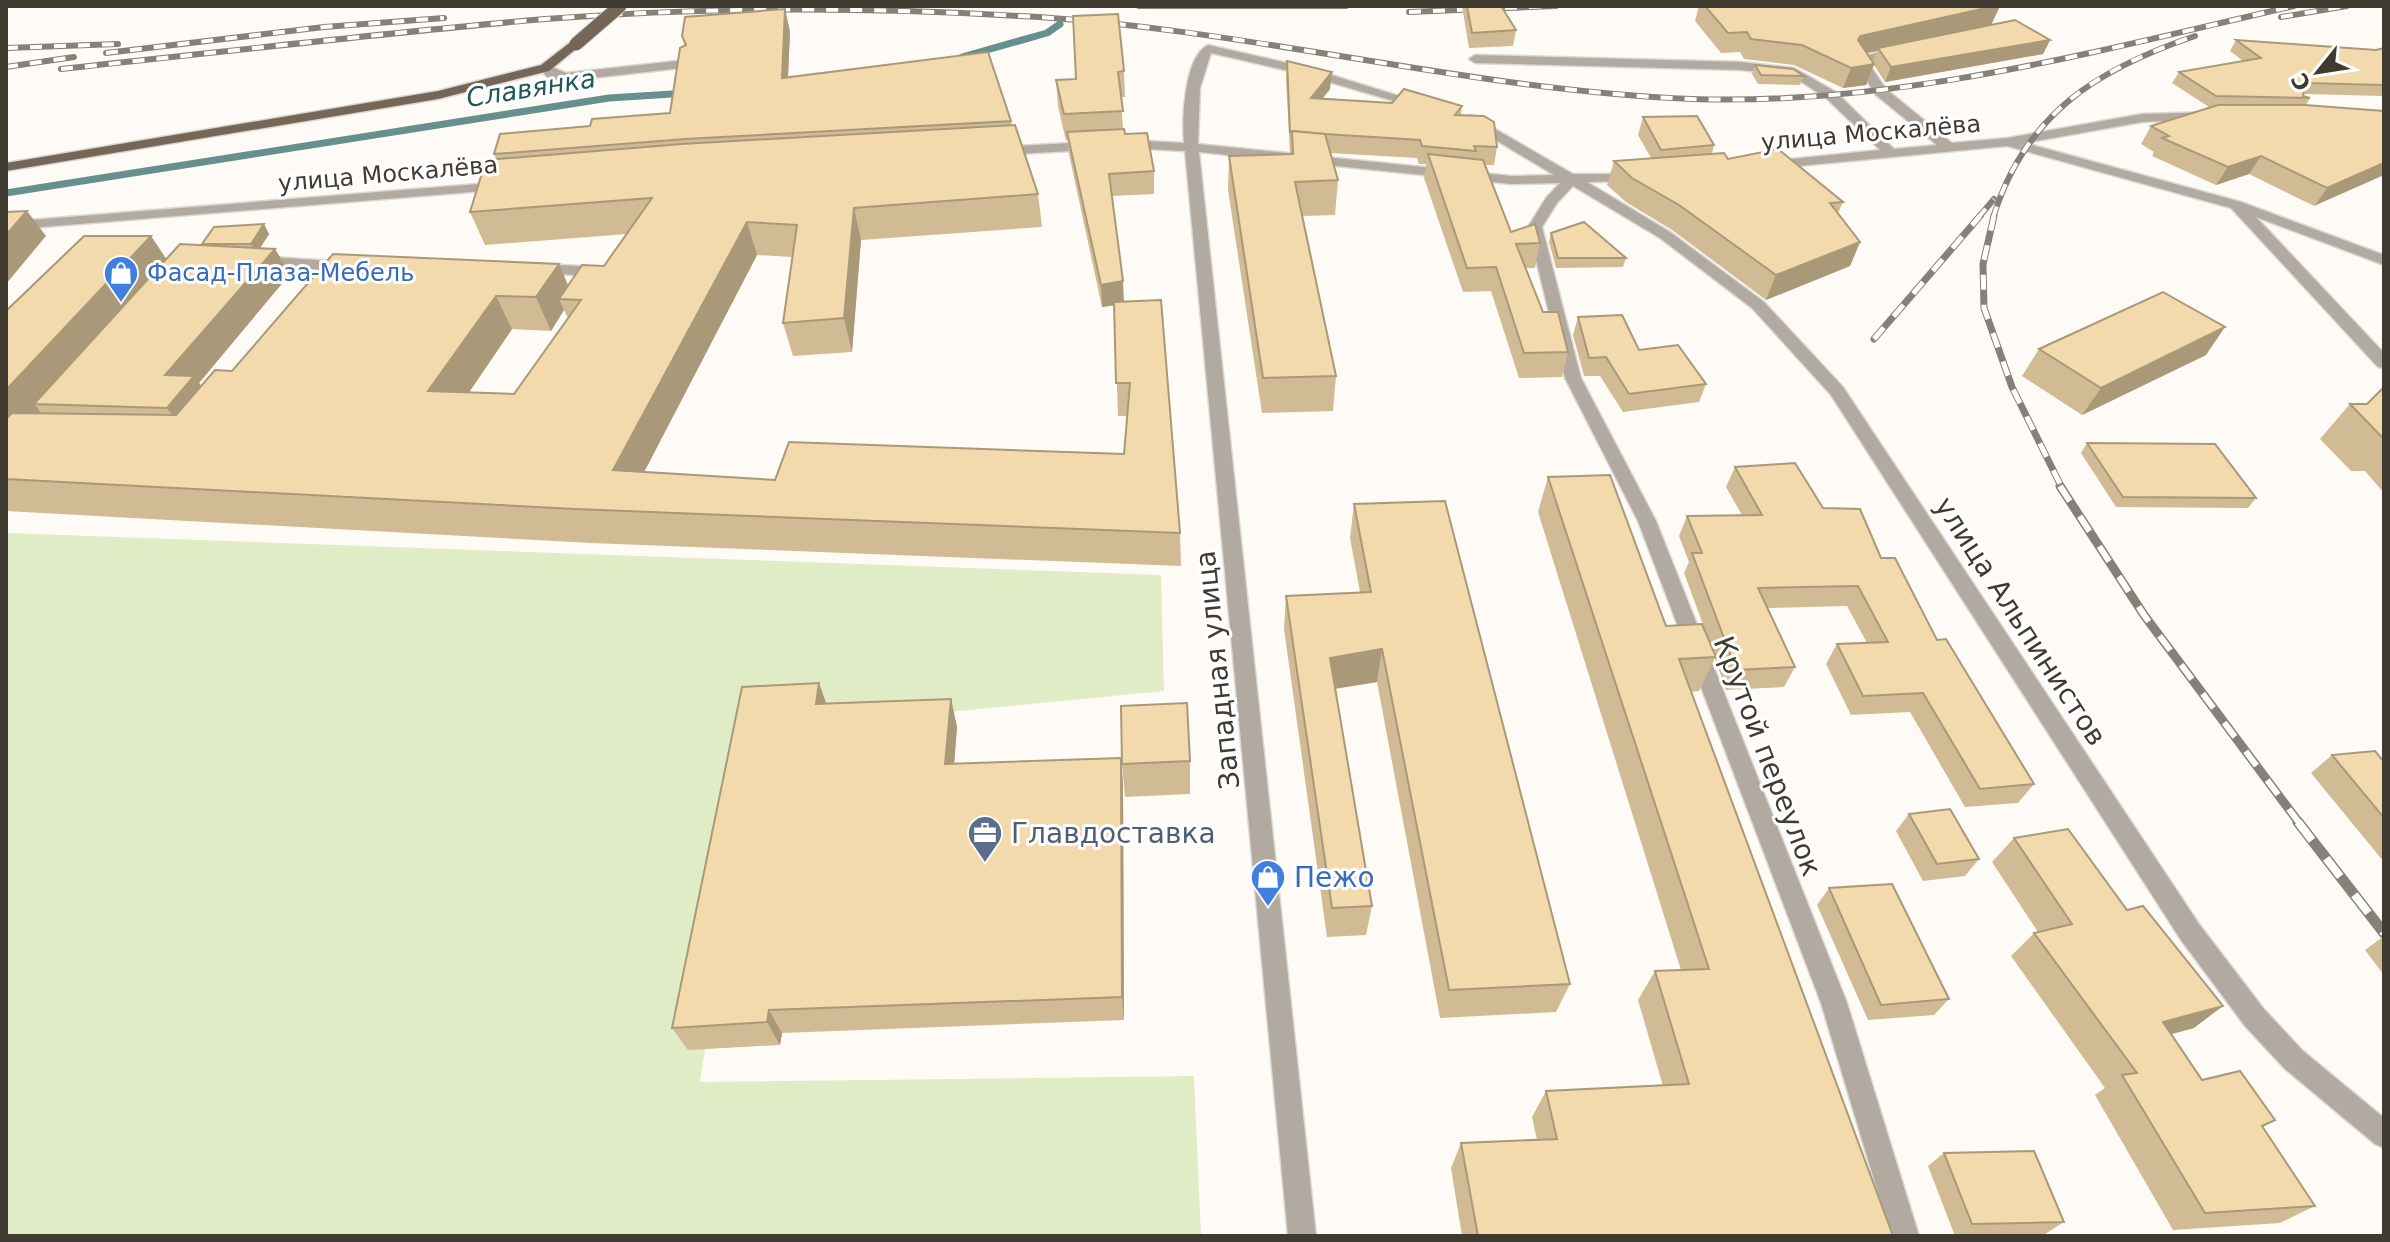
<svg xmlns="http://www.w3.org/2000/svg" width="2390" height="1242" font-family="'DejaVu Sans',sans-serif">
  <rect width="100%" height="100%" fill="#fefbf7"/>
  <path fill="#e0ecc6" d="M6,533L1161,575L1164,691L754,731L700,1082L1194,1076L1201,1236H6Z"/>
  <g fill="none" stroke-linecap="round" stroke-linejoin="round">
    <g stroke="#65908e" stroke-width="7">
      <path d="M962,57L1047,33L1060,24"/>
      <path d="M6,193L609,98L688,93"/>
    </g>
    <g stroke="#dcd8d3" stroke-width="3">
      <g id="minor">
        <path d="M1208,45L1309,68L1428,105L1421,109L1302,74L1211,53L1200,88L1198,144L1511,176L1554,175L1466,122L1464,119L1471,115L1573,174H1641V180L1636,181L1587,182L1670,232L1764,302L1843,387L2199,924L2263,1008L2303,1051L2384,1118V1148L2375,1144L2285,1069L2245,1026L2181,940L1831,395L1752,308L1660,238L1573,186L1557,203L1542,227L1581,378L1656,521L1847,1003L1919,1236H1891L1821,1003L1638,521L1565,378L1528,227L1546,198L1560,183L1511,184L1199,152L1316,1236H1288L1185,151L1127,148L998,155L991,151L998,147L1127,140L1184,143C1182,118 1184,57 1208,45Z"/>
        <path d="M1900,47L1904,48V54L1867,61L1886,89L1952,143L2007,138L2142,114L2214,112L2216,115L2209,119L2142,122L2025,143L2241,202L2384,255V265L2256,217L2384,353V368L2378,367L2231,208L2007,146L1767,169L1760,165L1762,162L1880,150L1826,98L1791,75L1741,70L1475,63L1469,59L1475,55L1741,62L1794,68L1836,92L1894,149L1937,145L1876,95L1853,59Z"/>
        <path d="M686,60L690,61V67L566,81L548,78L539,68L545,64L566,73Z"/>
        <path d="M503,182L510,186L508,189L6,230V222Z"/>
        <path d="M256,256L348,262L356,267L348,272L251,264V258Z"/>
        <path d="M536,264L601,267L609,272L601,277L531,272V266Z"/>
      </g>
    </g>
    <g stroke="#dcd8d3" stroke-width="3">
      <path id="major" d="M572,41L582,44L549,71L438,99L6,171V163L438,91L541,65Z"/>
    </g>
    <use href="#minor" fill="#b2aaa1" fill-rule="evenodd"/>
    <use href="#major" fill="#756758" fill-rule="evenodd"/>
    <g stroke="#858179" stroke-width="6">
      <g id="rail-far3">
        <path d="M1139,6H1346"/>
        <path d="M1409,12L1556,6"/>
        <path d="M2281,17L2347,6"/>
        <path d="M6,48L118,44"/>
        <path d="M106,53L324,27L444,18"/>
        <path d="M6,67L74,57"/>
        <path d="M61,69C222,52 383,33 545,19C702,7 863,7 1020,16C1246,28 1466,90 1692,99C1898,106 2096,51 2294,6"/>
        <path d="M1978,218L1994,199"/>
        <path d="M1993,218C2025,114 2097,69 2195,36"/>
      </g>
    </g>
    <g stroke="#858179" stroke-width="7">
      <g id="rail-far2">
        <path d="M1994,216L1983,264L1984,308L2012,387L2062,488"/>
        <path d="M1874,339L1980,216"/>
      </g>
    </g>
    <g stroke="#858179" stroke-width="9">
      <path id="rail-far1" d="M2060,486L2144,615L2300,824"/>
    </g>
    <g stroke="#858179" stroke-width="11">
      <path id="rail" d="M2298,822L2384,933"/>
    </g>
    <use href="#rail-far3" stroke="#fff" stroke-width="4" stroke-dasharray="12" stroke-linecap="butt"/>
    <use href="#rail-far2" stroke="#fff" stroke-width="5" stroke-dasharray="15" stroke-linecap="butt"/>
    <use href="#rail-far1" stroke="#fff" stroke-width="6" stroke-dasharray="18" stroke-linecap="butt"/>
    <use href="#rail" stroke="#fff" stroke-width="8" stroke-dasharray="23" stroke-linecap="butt"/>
    <g stroke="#dcd8d3" stroke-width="15" stroke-linecap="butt">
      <path id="major-bridge" d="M576,44L620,6"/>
    </g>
    <use href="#major-bridge" stroke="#756758" stroke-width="13"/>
  </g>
  <g fill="#d0bb94" fill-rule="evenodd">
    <path d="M1462,6H1501L1516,30L1513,46L1469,48Z"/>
    <path d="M1699,6H2000L1991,25L2050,40L2043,54L1885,82L1874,65L1866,85L1843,88L1794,65L1744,59L1740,52L1721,53L1695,21ZM1877,51L1872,62L1867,53Z"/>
    <path d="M1073,16L1124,71L1125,97H1121L1123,129L1125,134L1154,171V194L1112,196L1124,301L1180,533L1181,566L591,543L6,511V311L151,236L166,259L202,245V244L264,224L269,234L260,248L275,249L290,274L199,383L201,386L232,371L559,264L568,286L604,266L627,234L485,245L470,212L496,159L494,154L590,126L670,113L685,46L682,36L790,31L788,77L1011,121L1012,126L1038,194L1042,227L861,240L852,352L793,356L783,323L793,257L757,255L644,472L775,480L1124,454L1127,416H1118L1114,305L1102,307L1069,154L1068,140L1066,141L1058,106L1056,80L1076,79ZM564,310L568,318L514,394L468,393L512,329L551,331Z"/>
    <path d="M2236,40L2376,50L2384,48V96L2304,94L2303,96L2310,98L2306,105L2384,111L2314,206L2249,174L2216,185L2152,156L2154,152L2141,144L2151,126L2209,107L2172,83L2179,72L2243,61L2230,51Z"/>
    <path d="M1287,61L1330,89L1323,98L1392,103L1462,106L1461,115L1497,147L1494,165H1484L1511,232L1540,243L1535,268H1526L1543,312L1568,352L1562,377L1519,378L1491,291L1463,292L1424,178L1426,164H1419L1417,158L1330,153L1338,180L1335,215L1303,216L1336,376L1333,411L1262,413L1228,190L1229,156L1290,154L1286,79Z"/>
    <path d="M1755,65L1804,76L1800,85L1758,84L1752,74Z"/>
    <path d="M1643,117L1714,145L1712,154L1843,202L1838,213L1860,242L1850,266L1766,300L1672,230L1626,202L1607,185L1614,161L1651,158L1638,135Z"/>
    <path d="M1551,233L1626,258L1623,267L1556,268L1549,242Z"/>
    <path d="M1578,317L1706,384L1699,402L1623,412L1600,376H1584L1573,335Z"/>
    <path d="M2039,349L2206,355L2082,415L2022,376Z"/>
    <path d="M2384,387V493L2365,471H2351L2320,439L2350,404H2367Z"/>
    <path d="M2087,443L2256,498L2248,508L2116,507L2081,453Z"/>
    <path d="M1735,467L1823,508L1881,558L2034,784L2018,803L1965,807L1910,712L1851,715L1826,664L1837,644L1867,643L1847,606L1767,608L1795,667L1784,687L1726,690L1715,658L1699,691L1691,692L1893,1236H1462L1451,1168L1461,1143L1537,1140L1532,1117L1546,1091L1663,1086L1638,1000L1655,971L1681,970L1538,512L1548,477L1666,626L1704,627L1684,573L1689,562L1679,536L1687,516L1742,515L1726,487Z"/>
    <path d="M1354,504L1570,984L1556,1012L1440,1018L1377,682L1335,689L1372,906L1366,935L1327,937L1284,629L1286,596L1360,592L1350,538Z"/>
    <path d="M951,699L957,727L954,764L1121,758L1123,785L1124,1020L782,1033L780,1045L688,1050L672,1028L827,704Z"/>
    <path d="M2332,755L2384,762V862L2311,773Z"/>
    <path d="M1190,761V794L1125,797L1122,764Z"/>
    <path d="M1909,814L1979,859L1965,876L1923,881L1896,831Z"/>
    <path d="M2014,838L2194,1028L2171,1034L2202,1080L2263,1127L2315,1206L2280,1223L2173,1230L2095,1095L2105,1088L2011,956L2034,933L2038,932L1992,862Z"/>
    <path d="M1829,888L1949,999L1934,1015L1868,1020L1817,905Z"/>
    <path d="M2384,936V975L2365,950Z"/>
    <path d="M1944,1153L2064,1222L2045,1234L1955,1236L1928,1166Z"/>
  </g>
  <g fill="#a99978">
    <path d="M1995,6H2000L1991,25L1878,48L1877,51L1852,56L1860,36Z"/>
    <path d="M785,9L790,31L787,100L782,78Z"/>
    <path d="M2050,40L2043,54L1885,82L1891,67Z"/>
    <path d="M1874,64L1866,85L1843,88L1851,68Z"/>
    <path d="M1332,72L1330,89L1309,115L1311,98Z"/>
    <path d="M2261,156L2249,174L2216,185L2228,167Z"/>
    <path d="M2384,163V175L2314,206L2327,188Z"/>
    <path d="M854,208L861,240L852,352L844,318Z"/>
    <path d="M27,211L46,236L6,284V235Z"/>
    <path d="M747,222L757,255L628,503L613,470Z"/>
    <path d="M264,224L269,234L257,253L251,244Z"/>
    <path d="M151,236L173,269L34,404L43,415L6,439V390Z"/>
    <path d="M1860,242L1850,266L1766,300L1776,275Z"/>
    <path d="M275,249L290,274L199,383L213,402L187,434L167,408L165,375Z"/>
    <path d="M559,264L573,297L559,299L564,310L551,331L536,297Z"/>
    <path d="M1123,281L1124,304L1102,307L1101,285Z"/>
    <path d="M496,296L512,329L447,425L428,391Z"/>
    <path d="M2225,327L2206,355L2082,415L2101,388Z"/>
    <path d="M1382,649L1377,682L1326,690L1330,658Z"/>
    <path d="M819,683L829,711L816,704Z"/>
    <path d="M951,699L957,727L952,791L945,764Z"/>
    <path d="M1121,758L1123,785L1124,1020L1122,997Z"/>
    <path d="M2223,1006L2194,1028L2135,1044L2163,1022Z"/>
    <path d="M769,1010L782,1033L780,1045L767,1022Z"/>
  </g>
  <g fill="#f2daac" stroke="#a99978" stroke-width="2">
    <path d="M1467,6H1501L1516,30L1472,33Z"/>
    <path d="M1705,6H1995L1860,36L1858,40L1874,64L1851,68L1802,45L1751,39L1747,32L1728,33Z"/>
    <path d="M785,9L782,78L988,52L1011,121L685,139L494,154L500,134L590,126L592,119L670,113L680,48L686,45L682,36L685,17Z"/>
    <path d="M1118,14L1124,71L1118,72L1123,111L1064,114L1056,80L1076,79L1073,16Z"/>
    <path d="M2015,20L2050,40L1891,67L1878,48Z"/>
    <path d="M2236,40L2376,50L2384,48V85L2305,83L2303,96L2310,98L2216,96L2179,72L2261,58Z"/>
    <path d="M1287,61L1332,72L1311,98L1392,103L1404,89L1462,106L1455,115L1484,116L1494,122L1497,147L1474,146L1476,151L1422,146L1420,140L1325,134L1292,131V132H1290Z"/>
    <path d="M1755,65L1793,69L1804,76L1761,75Z"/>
    <path d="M2218,105H2305L2384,111V163L2327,188L2261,156L2228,167L2162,138L2169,136L2151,126Z"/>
    <path d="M1697,116L1714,145L1661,150L1643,117Z"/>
    <path d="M1015,125L1038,194L854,208L844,318L783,323L797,225L747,222L613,470L775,480L789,442L1124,454L1130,383H1116L1114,302L1161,300L1180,533L575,509L6,479V419L12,413L176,415L215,370L232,371L333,254L559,264L536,297L496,296L428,391L514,394L581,300L559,299L582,265L604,266L652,198L470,212L486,160L682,144Z"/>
    <path d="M1124,129L1125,134L1147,133L1154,171L1109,174L1123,281L1101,285L1067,132Z"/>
    <path d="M1292,131L1325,134L1338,180L1295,182L1336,376L1263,378L1229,156L1293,154Z"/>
    <path d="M1778,149L1843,202L1830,203L1860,242L1776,275L1679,205L1632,178L1614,161L1724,153L1728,159Z"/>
    <path d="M1428,154L1483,160L1511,232L1535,224L1540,243L1516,244L1543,312H1558L1568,352L1524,353L1496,267L1467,268Z"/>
    <path d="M27,211L6,235V212Z"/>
    <path d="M1584,222L1626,258H1558L1551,233Z"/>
    <path d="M264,224L251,244H202L214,227Z"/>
    <path d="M84,236H151L6,390V311Z"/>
    <path d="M180,244L275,249L165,375L194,376L167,408L34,404Z"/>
    <path d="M2163,292L2225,327L2101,388L2039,349Z"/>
    <path d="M1622,315L1639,350L1678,345L1706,384L1629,394L1606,357L1589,358L1578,317Z"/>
    <path d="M2384,387V437H2382L2350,404H2367Z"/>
    <path d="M2087,443L2215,444L2256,498L2123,497Z"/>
    <path d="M1795,463L1823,508L1860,509L1881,558H1895L1937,640L1946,639L2034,784L1980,789L1923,693L1863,696L1837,644L1888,642L1858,586L1758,588L1795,667L1736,670L1692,553H1702L1687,516L1762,515L1735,467Z"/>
    <path d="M1610,475L1666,626L1702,624L1716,657L1679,659L1893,1236H1478L1461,1143L1557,1139L1546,1091L1689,1084L1655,971L1709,969L1548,477Z"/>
    <path d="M1445,501L1570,984L1449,990L1382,649L1330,658L1372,906L1332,908L1286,596L1371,592L1354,504Z"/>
    <path d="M819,683L816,704L951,699L945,764L1121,758L1122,997L769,1010L767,1022L672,1028L742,687Z"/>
    <path d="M1187,703L1190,761L1122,764L1121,706Z"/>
    <path d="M2375,751L2384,762V818L2332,755Z"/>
    <path d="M1950,809L1979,859L1937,864L1909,814Z"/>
    <path d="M2068,829L2127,910L2143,906L2223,1006L2163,1022L2202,1080L2240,1071L2275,1120L2262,1126L2315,1206L2205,1213L2122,1075L2137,1073L2034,933L2072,924L2014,838Z"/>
    <path d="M1892,884L1949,999L1881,1005L1829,888Z"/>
    <path d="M2034,1151L2064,1222L1972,1224L1944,1153Z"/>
  </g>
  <defs>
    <g id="shop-pin" transform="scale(1.8)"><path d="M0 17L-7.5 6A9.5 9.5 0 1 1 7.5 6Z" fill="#3f7fe0" stroke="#fff"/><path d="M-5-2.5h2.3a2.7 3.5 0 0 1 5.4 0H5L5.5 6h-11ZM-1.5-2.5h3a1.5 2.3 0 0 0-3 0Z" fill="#fff"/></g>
    <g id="office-pin" transform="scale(1.8)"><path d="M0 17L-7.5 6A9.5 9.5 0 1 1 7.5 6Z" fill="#5c6f8a" stroke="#fff"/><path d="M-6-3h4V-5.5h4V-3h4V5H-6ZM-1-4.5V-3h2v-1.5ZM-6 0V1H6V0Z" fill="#fff"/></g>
  </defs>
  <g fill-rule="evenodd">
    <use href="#shop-pin" x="121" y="273"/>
    <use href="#office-pin" x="985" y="833"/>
    <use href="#shop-pin" x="1268" y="877"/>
  </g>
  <g text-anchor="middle" stroke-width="6" stroke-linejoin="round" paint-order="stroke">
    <g font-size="24" fill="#403b31" stroke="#fff">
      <text transform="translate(1871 133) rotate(-5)" y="8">улица Москалёва</text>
      <text transform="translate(388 174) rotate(-5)" y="8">улица Москалёва</text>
    </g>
    <g font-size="24" fill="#366cbe" stroke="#fff" text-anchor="start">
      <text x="147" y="281">Фасад-Плаза-Мебель</text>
    </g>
    <g font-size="26" font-style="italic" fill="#205759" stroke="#fff">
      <text transform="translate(531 88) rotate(-9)" y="9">Славянка</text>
    </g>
    <g font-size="28" fill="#403b31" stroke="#fff">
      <text transform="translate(2021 621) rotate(57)" y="10">улица Альпинистов</text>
      <text transform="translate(1217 670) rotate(-96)" y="10">Западная улица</text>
      <text transform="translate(1768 756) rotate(69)" y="10">Крутой переулок</text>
    </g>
    <g font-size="28" fill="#4e5e75" stroke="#fff" text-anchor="start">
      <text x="1011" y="843">Главдоставка</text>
    </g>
    <g font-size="28" fill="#366cbe" stroke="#fff" text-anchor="start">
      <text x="1294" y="887">Пежо</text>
    </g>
  </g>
  <rect width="2390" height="1242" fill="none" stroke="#403b31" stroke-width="16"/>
  <g transform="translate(2318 72) rotate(240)" stroke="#ffffff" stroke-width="6" paint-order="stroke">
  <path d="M0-6L14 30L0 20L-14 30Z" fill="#403b31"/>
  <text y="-12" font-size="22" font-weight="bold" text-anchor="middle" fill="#403b31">С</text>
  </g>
</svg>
